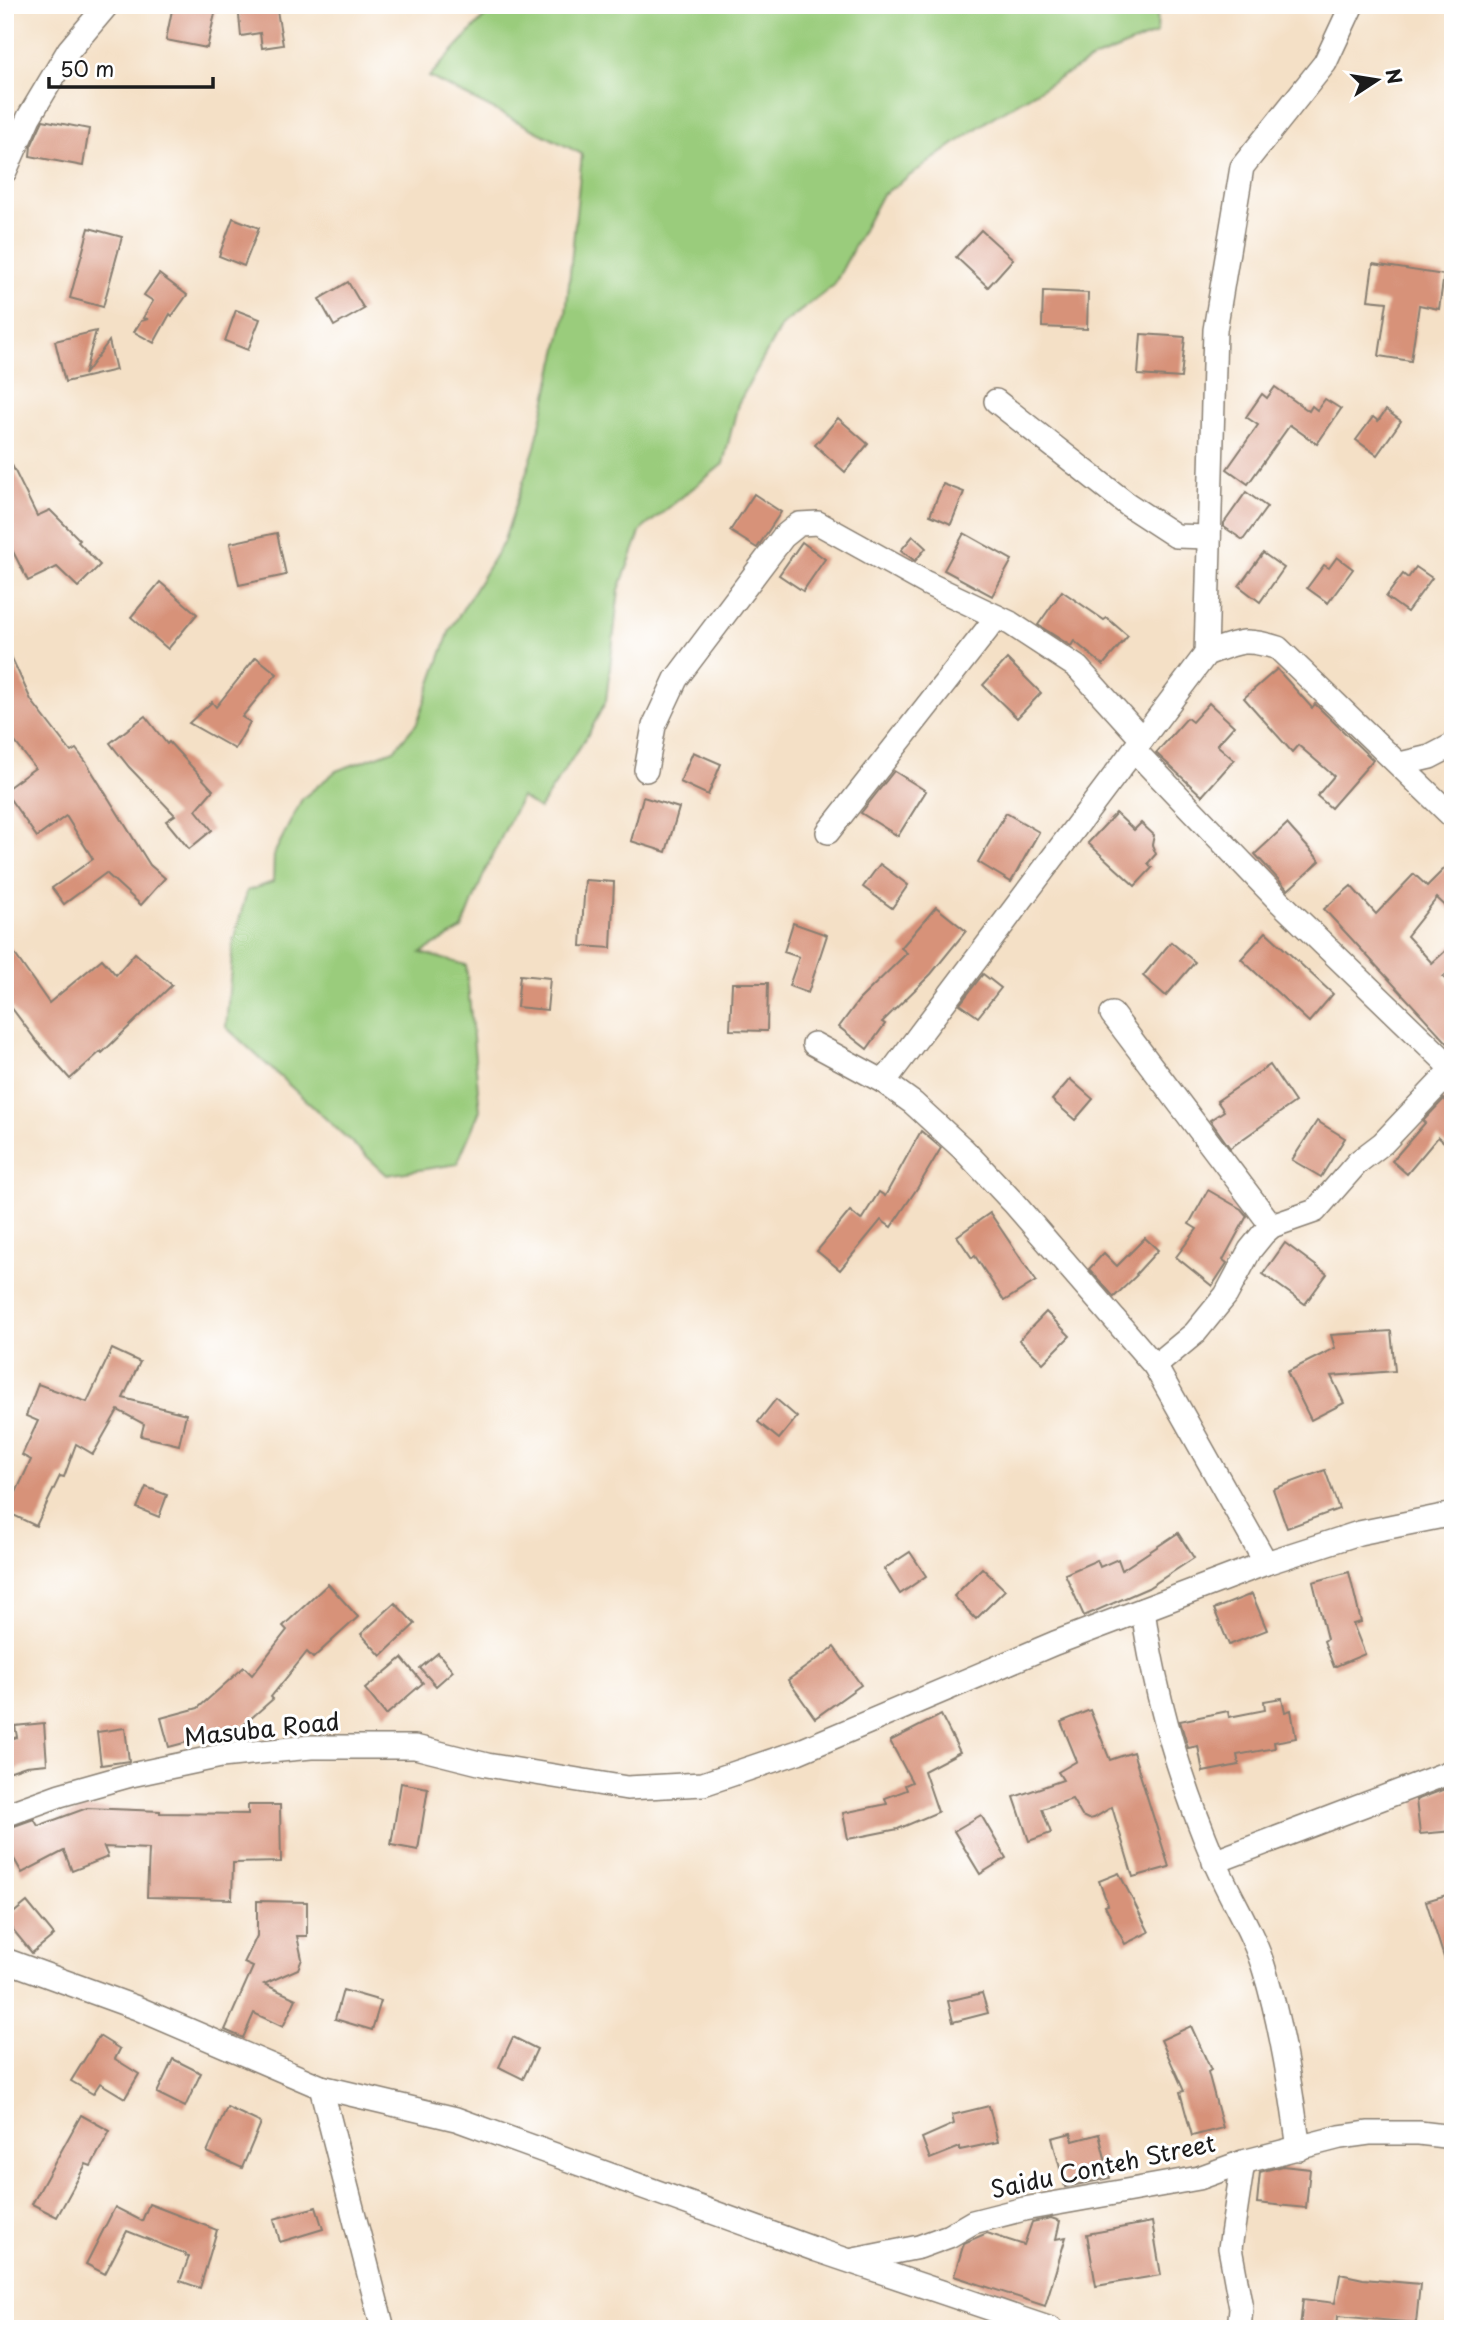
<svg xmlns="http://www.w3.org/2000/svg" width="1458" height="2334" font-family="'Playpen Sans',sans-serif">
  <rect width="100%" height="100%" fill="#fff"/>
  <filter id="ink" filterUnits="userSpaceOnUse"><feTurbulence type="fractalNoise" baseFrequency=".0143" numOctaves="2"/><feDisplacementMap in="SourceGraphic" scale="14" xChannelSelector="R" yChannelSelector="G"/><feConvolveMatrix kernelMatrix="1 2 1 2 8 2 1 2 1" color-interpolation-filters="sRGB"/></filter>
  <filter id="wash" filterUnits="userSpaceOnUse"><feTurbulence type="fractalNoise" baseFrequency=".00686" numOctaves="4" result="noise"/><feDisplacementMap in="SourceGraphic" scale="28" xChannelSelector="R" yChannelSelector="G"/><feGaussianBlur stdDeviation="1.57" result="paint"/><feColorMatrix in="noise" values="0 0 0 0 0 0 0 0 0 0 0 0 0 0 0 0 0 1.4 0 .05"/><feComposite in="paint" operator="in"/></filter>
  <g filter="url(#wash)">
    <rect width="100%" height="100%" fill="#f4e0c6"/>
    <path fill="#9acc7c" stroke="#5b744c" stroke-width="2" d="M495,5H1158L1157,33L1091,60L993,117L881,196L834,285L781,326L738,404L723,464L641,530L619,590L606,701L589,733L539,809L521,797L486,869L462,929L421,953L466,965L480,1110L457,1164L387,1175L226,1027L233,943L247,891L273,882L274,854L302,799L336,771L394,750L417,723L450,630L503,543L535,447L566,313L582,154L429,77Z"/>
    <g id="blocks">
      <g fill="#d79279">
        <path d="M173,5H217L207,48L166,40Z"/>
        <path d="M238,5H276L283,45L262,48L260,33L241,36Z"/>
        <path d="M43,120L89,129L83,166L30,156L31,146Z"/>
        <path d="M233,218L259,228L244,266L219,256Z"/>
        <path d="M89,228L122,237L103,307L70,298Z"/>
        <path d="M981,230L1013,259L988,287L956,257Z"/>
        <path d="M1373,264L1444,275L1439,309L1419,305L1411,361L1379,356L1387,302L1368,300Z"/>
        <path d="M159,274L187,295L172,316L170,314L154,343L134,332L141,321L148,319L143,318L153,301L144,295Z"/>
        <path d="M348,282L364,309L334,326L319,299Z"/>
        <path d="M1043,291L1088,293L1087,329L1042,327Z"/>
        <path d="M236,310L260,319L248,350L225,341Z"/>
        <path d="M96,331L84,375L109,341L116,370L65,382L55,341Z"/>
        <path d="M1141,334L1185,337L1181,378L1138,375Z"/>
        <path d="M1275,387L1309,411L1312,406L1317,410L1325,399L1341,409L1317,444L1290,425L1248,484L1227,469L1258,425L1246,417L1262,394L1267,398Z"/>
        <path d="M1386,410L1401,421L1377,455L1356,440L1373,417L1378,421Z"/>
        <path d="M838,418L868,444L845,472L815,445Z"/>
        <path d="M5,451L37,516L50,510L80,540L78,542L100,565L78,587L57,567L28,581L5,536Z"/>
        <path d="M943,484L964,492L951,524L930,515Z"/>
        <path d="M1246,492L1267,507L1243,540L1224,527V523Z"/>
        <path d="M754,494L781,512L757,548L730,531Z"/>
        <path d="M277,533L286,575L239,585L230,543Z"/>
        <path d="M964,533L1012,560L992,596L944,570Z"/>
        <path d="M913,536L926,548L915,561L901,550Z"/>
        <path d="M802,542L825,559L803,591L779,575Z"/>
        <path d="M1263,553L1284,568L1260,602L1239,586Z"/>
        <path d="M1337,557L1353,569L1328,603L1307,588L1324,565L1329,568Z"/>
        <path d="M1416,567L1432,578L1407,612L1386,597L1403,574L1408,578Z"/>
        <path d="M160,582L197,614L168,649L131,617Z"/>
        <path d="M1062,591L1104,620L1107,618L1128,636L1103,665L1074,641L1071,646L1038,625Z"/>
        <path d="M5,643L31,700L71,752L76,749L86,762L150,865L165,878L141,905L106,873L64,904L52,888L93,859L66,816L37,837L5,792V790L35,768L5,729Z"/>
        <path d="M256,657L277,674L242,717L250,722L235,749L189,723L212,702L216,707Z"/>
        <path d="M1007,659L1041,693L1017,718L983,685Z"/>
        <path d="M1277,669L1312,708L1315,704L1373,760L1331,808L1317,796L1334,776L1298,745L1292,752L1244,698Z"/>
        <path d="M1209,703L1234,726L1217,745L1234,760L1202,796L1156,753L1187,718L1192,722Z"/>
        <path d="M145,716L167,744L169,742L213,790L196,810L212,830L189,849L166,821L175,815L129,767L110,743Z"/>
        <path d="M693,752L721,764L708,795L680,782Z"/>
        <path d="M894,771L926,791L898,836L861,813Z"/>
        <path d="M643,797L679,808L666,852L631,841Z"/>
        <path d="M1006,813L1039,832L1011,882L978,862Z"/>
        <path d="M1116,813L1134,830L1141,823L1154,835L1152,845L1156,854L1148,863L1152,868L1135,886L1088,843Z"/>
        <path d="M1287,824L1320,861L1288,890L1255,854Z"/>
        <path d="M1453,860V913L1437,898L1407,936L1432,963L1453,944V968L1443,977L1453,987V1049L1324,909L1351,886L1376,914L1414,874L1427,886Z"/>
        <path d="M880,864L908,885L892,908L863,887Z"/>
        <path d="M585,880L614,882L611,948L581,946Z"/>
        <path d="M936,907L966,931L931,974L882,1022L885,1024L867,1049L839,1027L859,1000L907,953L901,948Z"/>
        <path d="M793,923L827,935L808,993L789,986L799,957L784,952Z"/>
        <path d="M1266,932L1333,994L1309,1022L1241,959Z"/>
        <path d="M5,940L49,1003L102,959L116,975L135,953L172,985L102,1053L101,1051L70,1079L38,1043L5,999Z"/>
        <path d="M1171,942L1195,962L1166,996L1143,976Z"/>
        <path d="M983,974L1001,988L978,1017L960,1004Z"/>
        <path d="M520,975L550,978L547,1010L517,1007Z"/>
        <path d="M732,983H768L767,1031L730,1030Z"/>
        <path d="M1270,1065L1295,1102L1230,1148L1210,1120L1224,1111L1217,1101Z"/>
        <path d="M1070,1079L1093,1099L1075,1120L1052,1100Z"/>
        <path d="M1444,1099L1453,1107V1150L1438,1137L1407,1174L1392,1161L1425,1123L1423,1121Z"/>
        <path d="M1317,1121L1345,1138L1321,1177L1292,1160Z"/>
        <path d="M921,1131L941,1148L918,1187L891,1227L881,1220L840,1270L817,1251L850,1211L861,1220L879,1192L885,1196Z"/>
        <path d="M1208,1190L1241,1209L1247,1216L1223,1260L1227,1263L1212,1286L1176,1257L1197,1229L1189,1224Z"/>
        <path d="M990,1213L1036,1281L1004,1301L975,1256L972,1258L957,1236Z"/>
        <path d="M1145,1238L1158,1250L1136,1274L1137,1275L1114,1297L1089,1269L1104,1253L1117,1266Z"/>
        <path d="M1285,1243L1327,1274L1305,1304L1263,1274Z"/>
        <path d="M1046,1312L1070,1336L1043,1363L1019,1340Z"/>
        <path d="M1391,1331L1395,1371L1331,1376L1344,1403L1311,1420L1287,1372L1335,1348L1331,1335Z"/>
        <path d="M112,1349L140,1362L123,1398L186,1414L179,1445L141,1436L144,1424L118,1410L93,1454L76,1444L64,1477L60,1476L36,1526L7,1512L31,1460L22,1455L38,1421L26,1416L38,1384L87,1402Z"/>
        <path d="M776,1399L797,1417L779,1439L758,1422Z"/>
        <path d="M1325,1470L1339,1509L1287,1528L1273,1489Z"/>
        <path d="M146,1487L167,1495L159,1517L137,1508Z"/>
        <path d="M1178,1533L1194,1558L1148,1588L1084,1616L1065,1574L1097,1560L1100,1567L1118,1559L1122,1570Z"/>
        <path d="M910,1552L926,1576L900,1594L884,1569Z"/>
        <path d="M982,1568L1005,1590L976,1619L954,1596Z"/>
        <path d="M1349,1572L1361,1622L1353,1624L1365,1654L1334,1667L1324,1641L1327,1639L1313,1582Z"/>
        <path d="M328,1584L358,1617L313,1658L307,1652L271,1697L273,1699L240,1728L169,1747L161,1718L198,1708L244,1667L252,1675L287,1630L283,1626Z"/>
        <path d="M1252,1594L1267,1630L1229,1645L1214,1609Z"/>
        <path d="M395,1603L415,1624L381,1656L361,1634Z"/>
        <path d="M834,1647L861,1685L815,1718L788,1680Z"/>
        <path d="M438,1653L453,1671L436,1686L420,1668Z"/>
        <path d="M402,1658L423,1683L386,1715L365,1689Z"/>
        <path d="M1282,1698L1285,1712L1291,1710L1296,1738L1274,1742L1275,1748L1237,1755L1239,1765L1203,1772L1198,1746L1188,1748L1180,1721L1228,1711L1229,1717L1265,1710L1264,1701Z"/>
        <path d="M1090,1710L1110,1760L1133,1752L1169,1867L1133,1877L1112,1807L1094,1818L1088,1819L1082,1816L1072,1799L1042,1809L1051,1833L1029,1841L1014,1797L1063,1780L1058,1772L1077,1761L1061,1722Z"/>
        <path d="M941,1715L960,1752L924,1771L938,1812L898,1829L848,1839L843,1813L887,1804L885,1798L907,1790L905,1785L912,1782L890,1741Z"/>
        <path d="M44,1723L47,1764L26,1766L5,1773V1741L17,1737L15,1726Z"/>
        <path d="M125,1728L129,1761L101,1765L97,1732Z"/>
        <path d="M401,1783L428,1788L418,1850L391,1845Z"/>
        <path d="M1453,1786V1831L1420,1834L1416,1800Z"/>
        <path d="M248,1805H280L281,1862L233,1863L232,1899L147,1897L149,1849L104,1847L108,1857L72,1871L64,1851L22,1873L5,1843L6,1829L34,1819L38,1826L87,1808L160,1811V1813L248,1814Z"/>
        <path d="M981,1815L1006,1858L980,1874L954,1831Z"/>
        <path d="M1119,1873L1149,1932L1125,1944L1105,1906L1108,1905L1099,1881Z"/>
        <path d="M1453,1893V1972L1449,1973L1426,1901Z"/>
        <path d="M257,1901L307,1902V1936H297L302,1959L298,1969L264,1984L296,1999L283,2027L254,2013L243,2038L225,2030L253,1967L244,1963L257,1936Z"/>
        <path d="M27,1902L54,1935L32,1953L5,1920Z"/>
        <path d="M343,1990L381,2001L372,2030L335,2019Z"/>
        <path d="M982,1993L988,2013L953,2022L948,2001Z"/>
        <path d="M1191,2026L1211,2070L1208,2072L1223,2128L1192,2136L1180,2092L1184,2091L1161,2040Z"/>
        <path d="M99,2036L120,2049L115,2059L139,2074L125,2098L100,2083L93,2094L71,2081Z"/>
        <path d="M513,2037L537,2049L523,2079L499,2067Z"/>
        <path d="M173,2059L201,2073L185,2107L157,2093Z"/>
        <path d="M989,2106L998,2142L960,2150V2147L930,2159L922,2138L954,2124L952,2115Z"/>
        <path d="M227,2107L261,2123L242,2168L207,2152Z"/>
        <path d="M81,2115L110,2131L91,2166L86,2164L57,2217L32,2204Z"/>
        <path d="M1071,2133L1073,2141L1099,2134L1110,2178L1065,2187L1052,2138Z"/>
        <path d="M1282,2166L1310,2169L1306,2208L1257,2203L1260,2172Z"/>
        <path d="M149,2204L217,2230L200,2288L180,2281L189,2257L185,2256L186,2254L127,2231L105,2274L86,2264L115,2207L142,2221Z"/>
        <path d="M316,2207L323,2229L280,2242L274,2219Z"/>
        <path d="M1051,2218L1060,2221L1056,2239L1066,2237L1045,2306L954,2276L964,2243L987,2233L1024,2245L1032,2222Z"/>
        <path d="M1152,2222L1161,2275L1096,2286L1087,2234Z"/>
        <path d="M1340,2274L1363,2279L1420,2284L1416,2323L1338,2316L1337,2329H1300L1303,2299L1335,2303Z"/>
      </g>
    </g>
  </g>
  <g filter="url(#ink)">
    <use href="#blocks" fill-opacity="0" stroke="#887e71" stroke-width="2"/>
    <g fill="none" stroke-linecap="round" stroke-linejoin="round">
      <g stroke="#887e71" stroke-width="26">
        <g id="minor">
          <path d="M5,171L29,117L69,50L107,5"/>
          <path d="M996,401L1127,504L1176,536L1209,537"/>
          <path d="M1206,654L1215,330L1242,167L1325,63L1352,5"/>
          <path d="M1135,751L1281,903L1453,1069"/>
          <path d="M1400,764L1430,757L1453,745"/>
          <path d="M646,770L654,726L676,679L783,537L799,524L818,523L926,583L1010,623L1077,667L1142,739"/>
          <path d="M828,832L997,617"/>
          <path d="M1112,1014L1272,1226"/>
          <path d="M814,1044L884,1082L913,1103L963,1149L1013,1202L1155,1366L1266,1563"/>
          <path d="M884,1082L1206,654C1238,642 1244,637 1278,648L1453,817"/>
          <path d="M1155,1366L1195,1333L1226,1295L1250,1250L1263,1234L1272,1226L1315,1211L1358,1162L1383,1143L1453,1069"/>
          <path d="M1143,1610C1155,1697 1180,1780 1214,1860C1230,1898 1254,1933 1265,1972C1282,2029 1291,2090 1299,2149"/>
          <path d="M5,1815L60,1795L131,1775L221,1756L311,1747H415L487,1765L627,1788L703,1784L798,1752L1055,1643L1266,1563L1359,1533L1453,1514"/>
          <path d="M1214,1862L1453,1771"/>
          <path d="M5,1960L137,2008L321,2087L456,2119L817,2250L1051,2329"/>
          <path d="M321,2087L383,2329"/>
          <path d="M854,2260L919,2247L949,2236L973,2222L1024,2209L1199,2178L1243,2162L1340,2137L1369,2133H1419L1453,2137"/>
          <path d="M1239,2329L1241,2308L1230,2248L1243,2162"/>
        </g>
      </g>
      <use href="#minor" stroke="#fff" stroke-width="23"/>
    </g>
  </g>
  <g text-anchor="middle" stroke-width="6" stroke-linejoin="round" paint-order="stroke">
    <g font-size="24" fill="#1c1c1c" stroke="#fff">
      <text transform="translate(262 1730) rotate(-6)" y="8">Masuba Road</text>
      <text transform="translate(1103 2167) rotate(-12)" y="8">Saidu Conteh Street</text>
    </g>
  </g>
  <rect width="1458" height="2334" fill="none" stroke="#fff" stroke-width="28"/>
  <g transform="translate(1377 80) rotate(78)" stroke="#ffffff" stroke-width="5" paint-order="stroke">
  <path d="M0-5L12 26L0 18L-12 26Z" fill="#1c1c1c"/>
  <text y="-10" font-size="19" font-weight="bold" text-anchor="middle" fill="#1c1c1c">N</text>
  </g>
  <path d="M49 77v10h164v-10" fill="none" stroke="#1c1c1c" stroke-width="3.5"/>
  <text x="60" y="77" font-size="21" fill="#1c1c1c" stroke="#ffffff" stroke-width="5" paint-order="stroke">50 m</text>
</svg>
